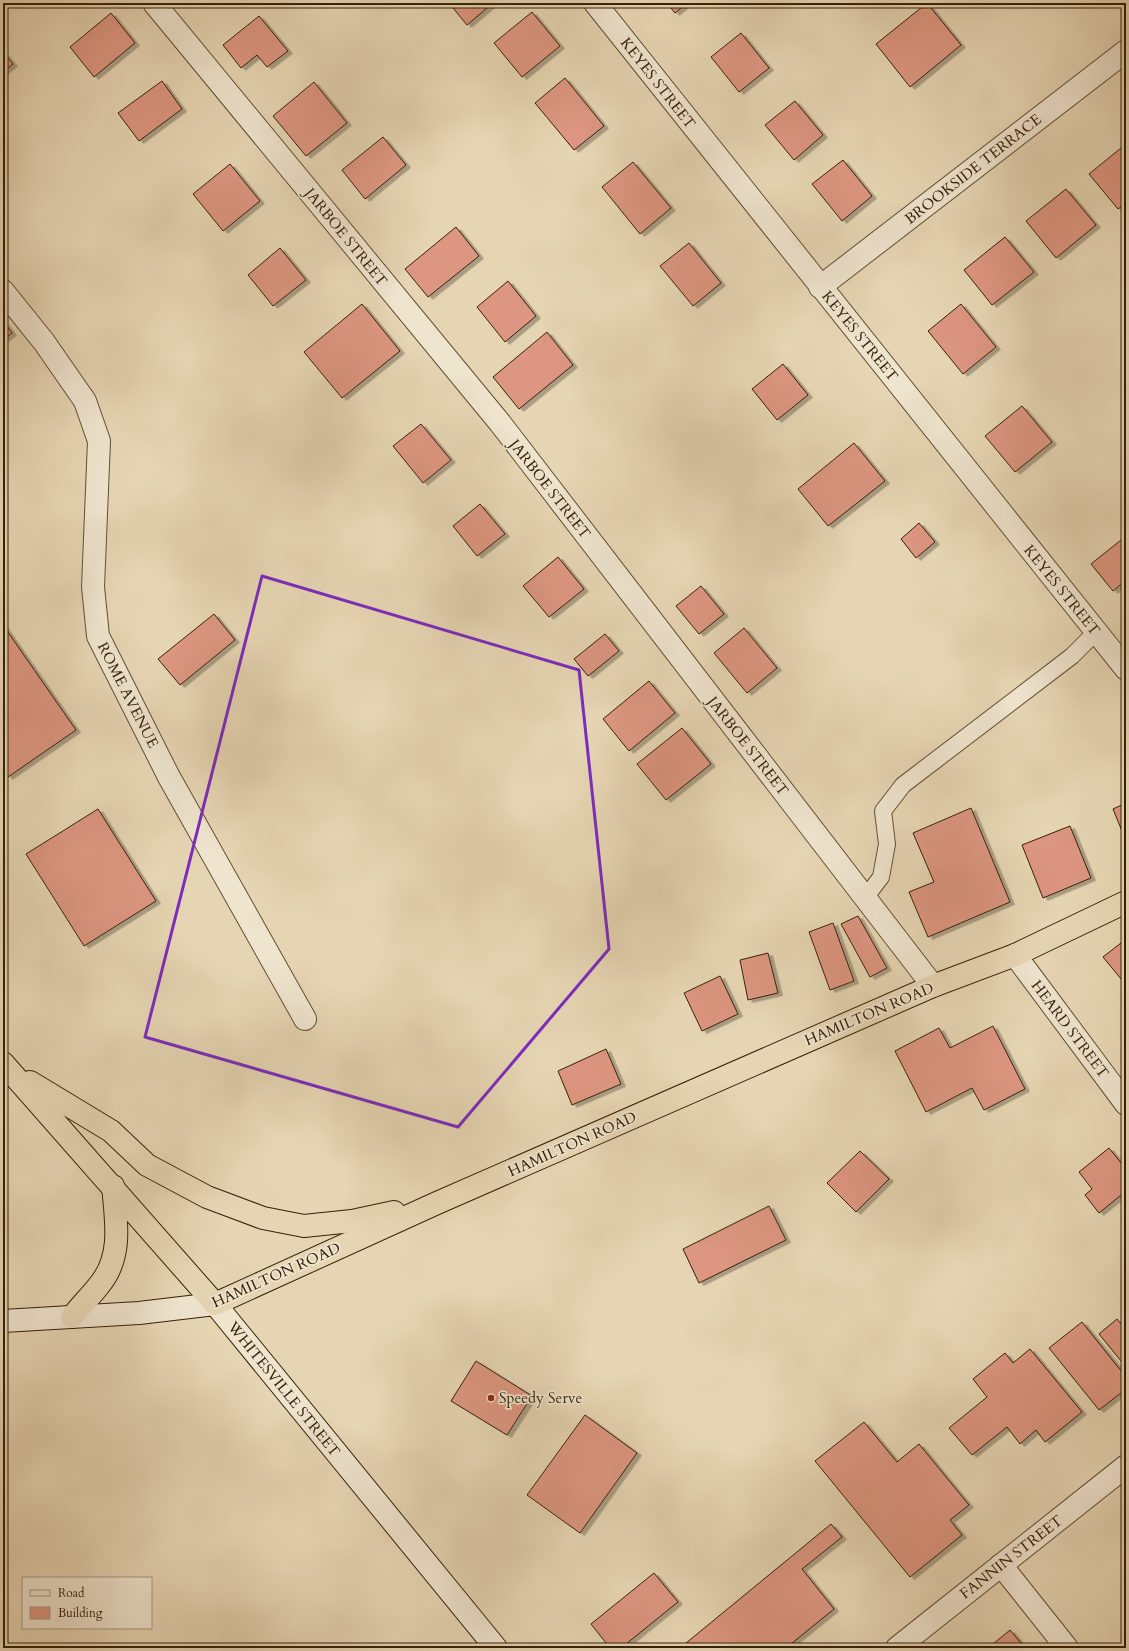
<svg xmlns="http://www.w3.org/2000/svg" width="1129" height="1651" font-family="Cardo,serif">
  <defs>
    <filter id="shadow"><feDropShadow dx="4.5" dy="2.5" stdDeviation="0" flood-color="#0004"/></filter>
  </defs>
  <rect width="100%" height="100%" fill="#e6d5b3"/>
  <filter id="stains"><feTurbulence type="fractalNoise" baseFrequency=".005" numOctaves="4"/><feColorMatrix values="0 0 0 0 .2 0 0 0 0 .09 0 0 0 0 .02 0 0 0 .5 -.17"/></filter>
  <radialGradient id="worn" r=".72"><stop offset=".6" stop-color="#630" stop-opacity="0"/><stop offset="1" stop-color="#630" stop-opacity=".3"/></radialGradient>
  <g fill="#dd9681" stroke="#352108" filter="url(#shadow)">
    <path d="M449,3H493L467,25Z"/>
    <path d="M667,3H687L675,13Z"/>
    <path d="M927,3L961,45L910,87L876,44Z"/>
    <path d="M532,12L560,46L522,77L494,43Z"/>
    <path d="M111,13L135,43L94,77L70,47Z"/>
    <path d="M259,16L288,51L267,67L257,55L241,68L223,45Z"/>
    <path d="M741,33L769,68L739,92L711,57Z"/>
    <path d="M3,52L13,64L3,72Z"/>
    <path d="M565,78L604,126L574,150L535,103Z"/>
    <path d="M162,81L182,109L139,141L118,113Z"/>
    <path d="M314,82L347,123L306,156L273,116Z"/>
    <path d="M795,101L823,135L794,160L765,125Z"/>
    <path d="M383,137L406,165L365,199L342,170Z"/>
    <path d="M1126,144V203L1118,209L1089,174Z"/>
    <path d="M843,160L872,196L842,221L812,184Z"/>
    <path d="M633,162L671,208L640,234L602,187Z"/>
    <path d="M230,164L260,201L223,231L193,194Z"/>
    <path d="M1066,189L1096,225L1056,258L1026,221Z"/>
    <path d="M456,227L479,256L428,297L405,269Z"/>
    <path d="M1005,237L1034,272L992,305L964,270Z"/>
    <path d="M689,243L721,283L693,306L660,266Z"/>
    <path d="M280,248L306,280L273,306L248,275Z"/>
    <path d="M508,281L536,316L505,342L477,307Z"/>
    <path d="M362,304L400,351L342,398L304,352Z"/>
    <path d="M961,304L996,347L963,374L928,331Z"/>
    <path d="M3,321L12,333L3,340Z"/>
    <path d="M547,332L573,365L519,409L493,377Z"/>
    <path d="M783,364L808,395L777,420L752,389Z"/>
    <path d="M1022,406L1052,442L1015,472L985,436Z"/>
    <path d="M421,424L451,460L423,483L393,446Z"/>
    <path d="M854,443L885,481L828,526L798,489Z"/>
    <path d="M480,504L505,534L477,556L453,526Z"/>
    <path d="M919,523L935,542L916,558L901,539Z"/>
    <path d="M1126,536V580L1113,591L1091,564Z"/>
    <path d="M558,557L584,589L549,617L523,586Z"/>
    <path d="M701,586L724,614L699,634L676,606Z"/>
    <path d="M214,614L235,640L180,685L158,659Z"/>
    <path d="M3,625L76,730L8,777L3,770Z"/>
    <path d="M744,628L777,668L747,693L714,653Z"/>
    <path d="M605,634L619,651L588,676L574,659Z"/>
    <path d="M649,681L675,713L629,751L603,719Z"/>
    <path d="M682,728L711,764L666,800L637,764Z"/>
    <path d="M1126,803V841L1113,809Z"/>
    <path d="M971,808L1010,902L928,937L909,892L934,882L913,833Z"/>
    <path d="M98,809L156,901L84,946L26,854Z"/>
    <path d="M1070,826L1091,878L1043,898L1022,845Z"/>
    <path d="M858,916L887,968L870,977L841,924Z"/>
    <path d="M833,923L854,981L830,990L809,932Z"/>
    <path d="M1126,939V985L1103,957Z"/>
    <path d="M768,953L778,993L748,1000L740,960Z"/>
    <path d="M720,976L738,1014L702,1031L684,993Z"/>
    <path d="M993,1026L1025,1089L984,1110L972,1088L926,1112L895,1051L939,1028L950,1048Z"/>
    <path d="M606,1049L621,1084L572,1105L558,1071Z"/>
    <path d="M1109,1148L1126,1169V1191L1099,1213L1085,1195L1092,1189L1079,1172Z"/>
    <path d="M860,1151L889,1179L856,1212L827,1183Z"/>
    <path d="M769,1206L786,1240L699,1283L683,1249Z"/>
    <path d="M1117,1319L1126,1330V1367L1099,1334Z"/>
    <path d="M1082,1322L1126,1377V1389L1099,1410L1049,1348Z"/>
    <path d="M1030,1349L1082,1412L1045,1442L1036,1430L1020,1444L1007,1427L972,1455L949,1428L987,1397L973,1379L1005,1353L1013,1363Z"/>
    <path d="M476,1361L532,1396L507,1435L451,1401Z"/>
    <path d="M585,1415L637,1453L580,1533L527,1495Z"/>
    <path d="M864,1422L897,1462L919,1444L969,1505L950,1520L962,1535L910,1577L815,1461Z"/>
    <path d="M831,1524L842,1537L802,1569L834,1609L786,1648H680Z"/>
    <path d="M654,1573L678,1602L621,1648H610L591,1624Z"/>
    <path d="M1010,1630L1025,1648H988Z"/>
  </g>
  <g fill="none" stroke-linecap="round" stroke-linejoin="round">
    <g stroke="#614e33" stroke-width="18">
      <path id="lane" d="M865,898L881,877L887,844L883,811L903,785L1072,656L1096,632"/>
    </g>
    <g stroke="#614e33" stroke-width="24">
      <g id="street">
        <path d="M154,3L500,423L933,986"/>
        <path d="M595,3L1126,669"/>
        <path d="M820,287L1126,51"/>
        <path d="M3,291L44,342L85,401L99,441L93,587L98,636L169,777L305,1019"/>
        <path d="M1015,955L1126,1104"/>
        <path d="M1001,1565L1067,1648"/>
        <path d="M897,1648L1126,1466"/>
      </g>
    </g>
    <g stroke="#352108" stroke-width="24">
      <path id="secondary" d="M3,1321L139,1313L215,1304L496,1648"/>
    </g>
    <g stroke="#352108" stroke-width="24">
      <g id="highway">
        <path d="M3,1063L215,1304L437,1203L933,986L1015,955L1126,902"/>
        <path d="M30,1082L111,1131L147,1165L207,1197L263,1218L304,1226L352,1221L394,1212"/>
        <path d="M72,1317C81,1305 92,1295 100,1284C123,1256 116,1220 113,1186"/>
      </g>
    </g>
    <use href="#lane" stroke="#efe4ce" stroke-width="16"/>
    <use href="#street" stroke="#efe4ce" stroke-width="22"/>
    <use href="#secondary" stroke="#efe4ce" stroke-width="22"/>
    <use href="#highway" stroke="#e6d5b3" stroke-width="22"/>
  </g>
  <path fill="none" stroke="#7b2cbf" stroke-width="3" stroke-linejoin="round" d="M262,576L579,670L609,949L458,1127L145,1037Z"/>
  <circle fill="#8f2418" stroke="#efe4ce" stroke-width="1.5" cx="491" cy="1398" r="4"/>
  <g text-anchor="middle" stroke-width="3.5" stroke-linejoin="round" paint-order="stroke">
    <g font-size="15" fill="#352108" stroke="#efe4ce">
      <text transform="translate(658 83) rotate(52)" y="5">KEYES STREET</text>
      <text transform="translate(973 169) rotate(-38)" y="5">BROOKSIDE TERRACE</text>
      <text transform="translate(346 237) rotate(51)" y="5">JARBOE STREET</text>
      <text transform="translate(860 336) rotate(51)" y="5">KEYES STREET</text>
      <text transform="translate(550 489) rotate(52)" y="5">JARBOE STREET</text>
      <text transform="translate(1062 590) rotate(51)" y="5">KEYES STREET</text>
      <text transform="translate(128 695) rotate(63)" y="5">ROME AVENUE</text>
      <text transform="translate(748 746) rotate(52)" y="5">JARBOE STREET</text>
      <text transform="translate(869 1014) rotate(-23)" y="5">HAMILTON ROAD</text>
      <text transform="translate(1070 1029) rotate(53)" y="5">HEARD STREET</text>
      <text transform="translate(572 1144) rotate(-24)" y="5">HAMILTON ROAD</text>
      <text transform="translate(276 1275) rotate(-24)" y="5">HAMILTON ROAD</text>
      <text transform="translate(284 1389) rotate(51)" y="5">WHITESVILLE STREET</text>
      <text transform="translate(1011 1557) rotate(-38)" y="5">FANNIN STREET</text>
    </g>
    <g font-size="15" fill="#352108" stroke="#efe4ce" text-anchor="start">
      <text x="499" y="1403">Speedy Serve</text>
    </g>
  </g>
  <rect width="1129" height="1651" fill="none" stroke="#e6d5b3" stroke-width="16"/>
  <rect x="4" y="4" width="1121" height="1643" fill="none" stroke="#352108" stroke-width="2"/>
  <rect x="8" y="8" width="1113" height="1635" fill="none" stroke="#352108"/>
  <rect x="22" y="1577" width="130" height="52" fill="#efe4ce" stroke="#a5967f"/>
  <rect x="30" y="1590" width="20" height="6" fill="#efe4ce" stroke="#a5967f"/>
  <text x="58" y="1597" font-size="12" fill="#352108">Road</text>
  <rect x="30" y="1607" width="20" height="12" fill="#dd9681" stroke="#a5967f"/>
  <text x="58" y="1617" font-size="12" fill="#352108">Building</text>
  <rect width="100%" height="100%" filter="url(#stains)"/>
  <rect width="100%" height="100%" fill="url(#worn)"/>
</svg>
